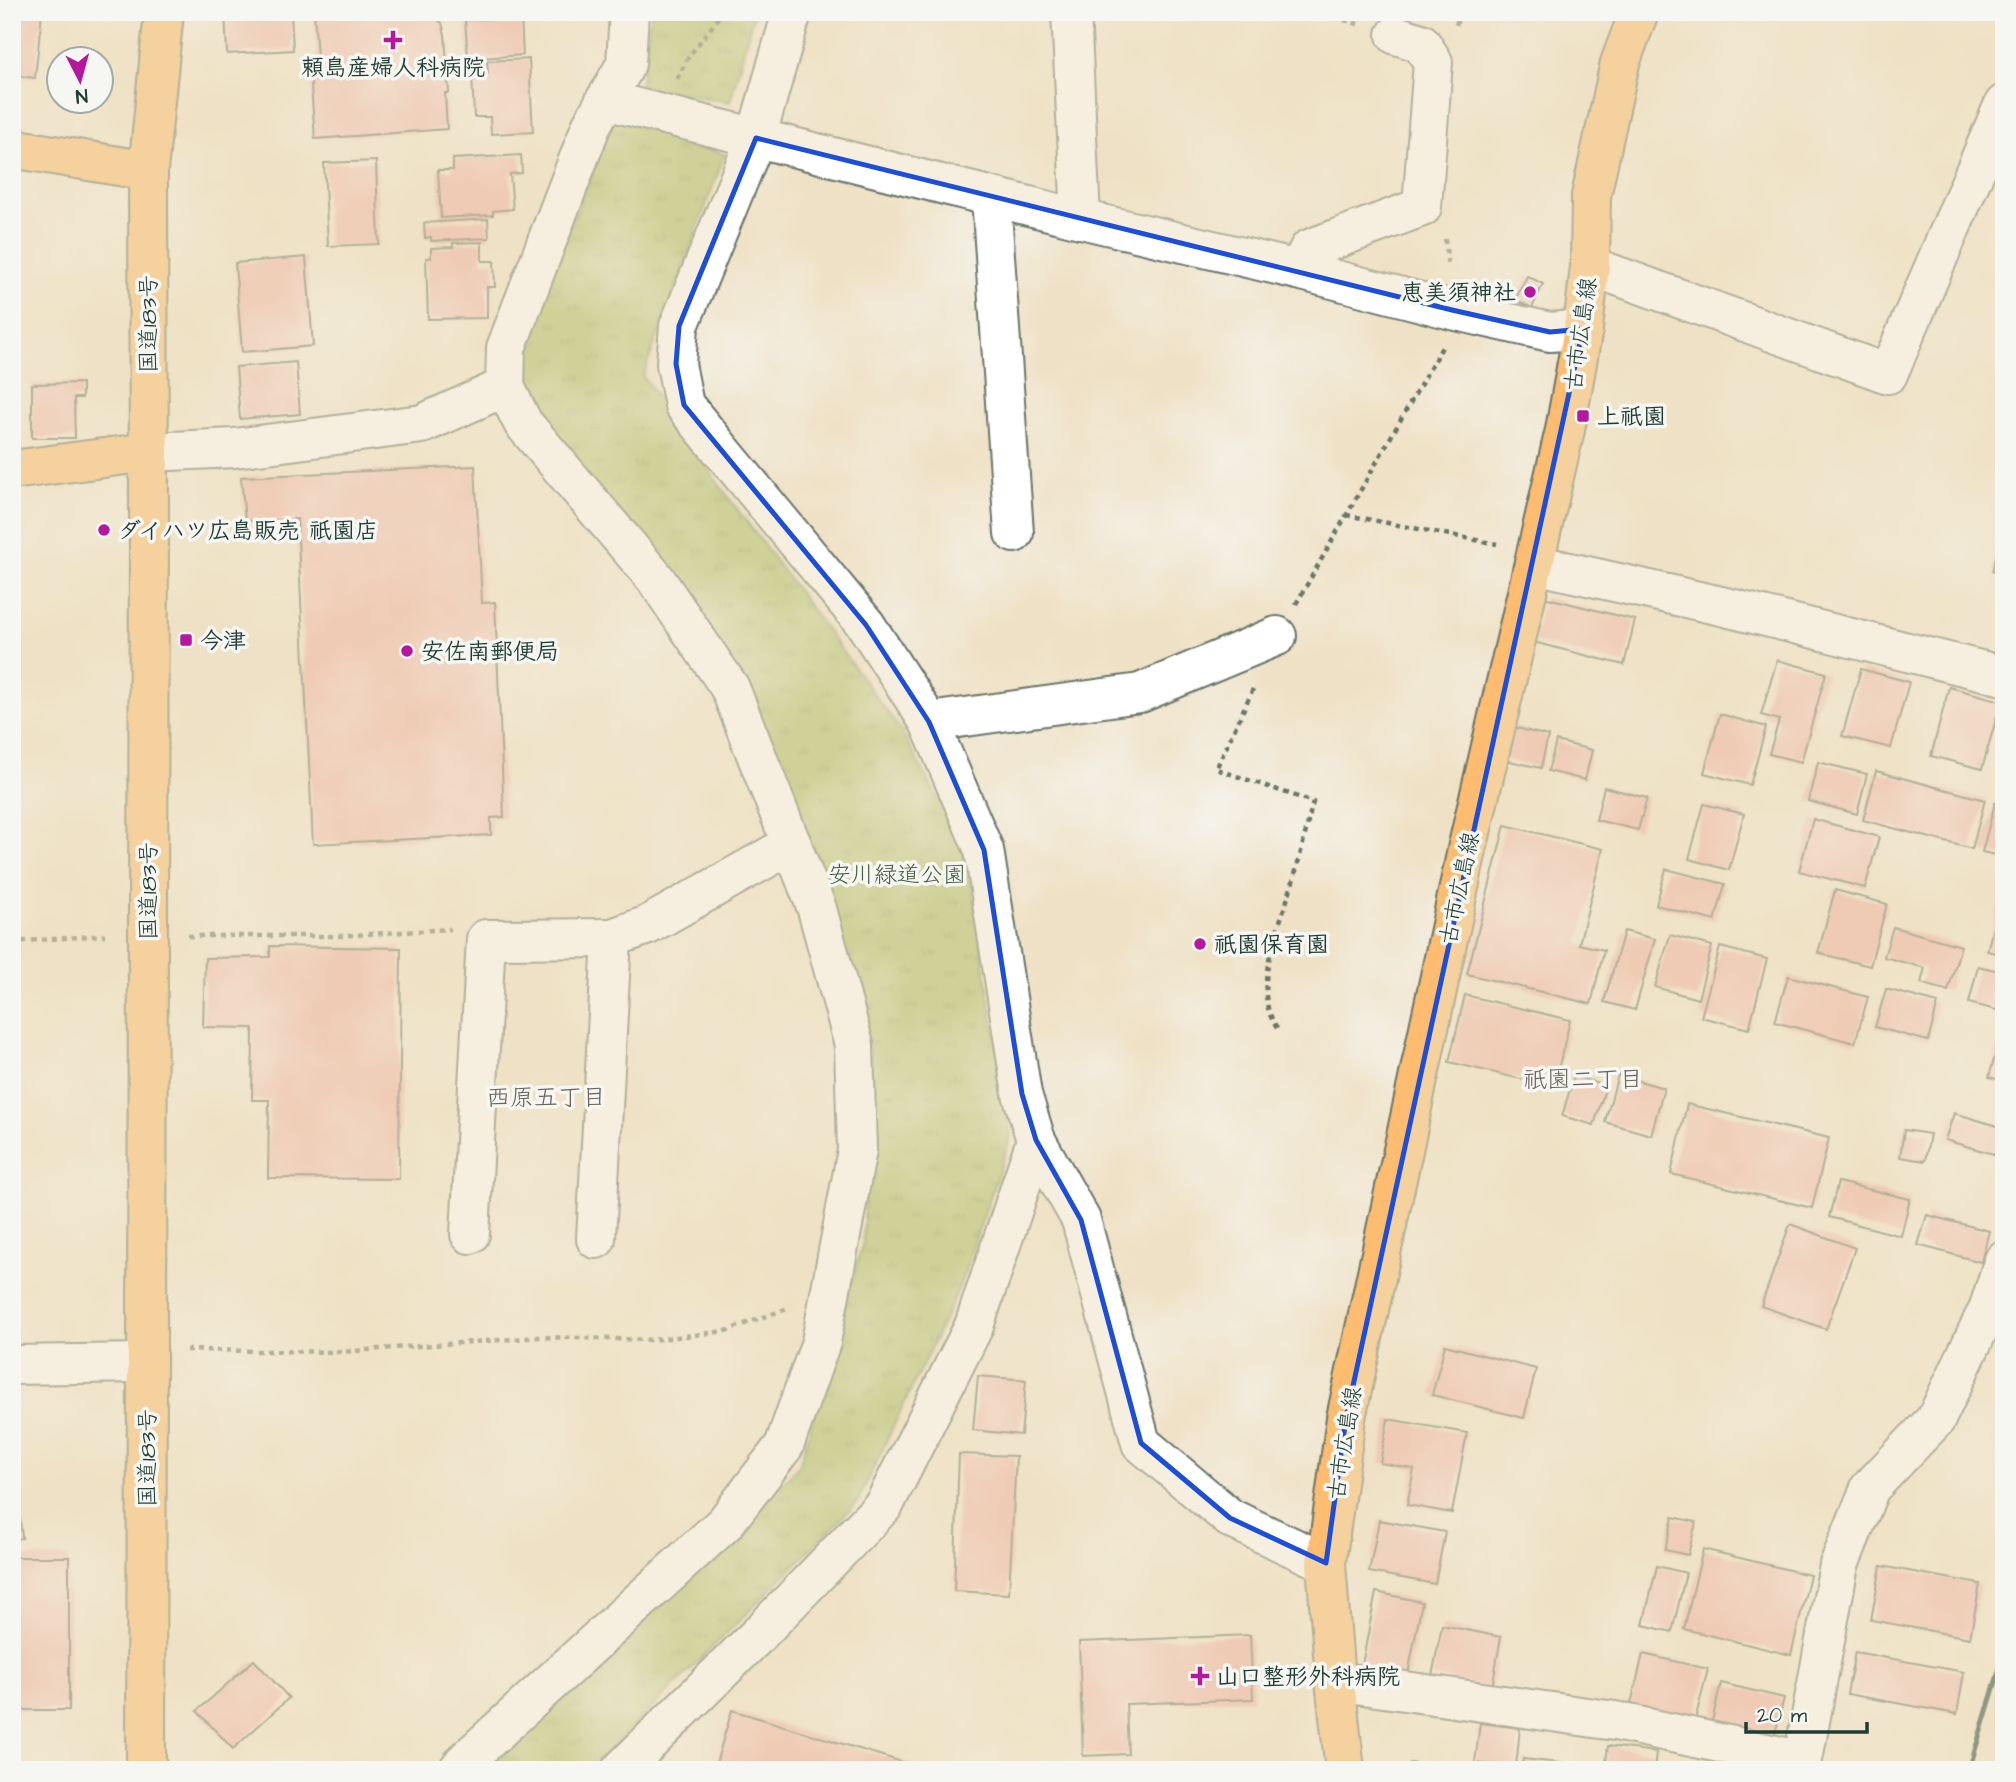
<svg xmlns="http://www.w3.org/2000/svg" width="2016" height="1782" font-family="'Architects Daughter','Klee One',sans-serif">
  <defs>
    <pattern id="park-tufts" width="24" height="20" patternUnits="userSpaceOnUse" patternTransform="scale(1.75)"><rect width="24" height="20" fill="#a8bd62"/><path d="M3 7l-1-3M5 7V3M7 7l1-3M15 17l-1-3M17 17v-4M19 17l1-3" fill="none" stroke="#889b52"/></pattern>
  </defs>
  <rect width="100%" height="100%" fill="#f6f6f2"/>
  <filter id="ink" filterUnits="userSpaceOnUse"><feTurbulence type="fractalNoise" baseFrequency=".0143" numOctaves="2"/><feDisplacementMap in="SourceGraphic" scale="14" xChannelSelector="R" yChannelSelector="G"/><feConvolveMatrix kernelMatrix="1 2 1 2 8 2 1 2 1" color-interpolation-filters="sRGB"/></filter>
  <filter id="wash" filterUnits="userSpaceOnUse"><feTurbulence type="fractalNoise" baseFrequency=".00686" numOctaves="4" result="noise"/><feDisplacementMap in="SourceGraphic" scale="28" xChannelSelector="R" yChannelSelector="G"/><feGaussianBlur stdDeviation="1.57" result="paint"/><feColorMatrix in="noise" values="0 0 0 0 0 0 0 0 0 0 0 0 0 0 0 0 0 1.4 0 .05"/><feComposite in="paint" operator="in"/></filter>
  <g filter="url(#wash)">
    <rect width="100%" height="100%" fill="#efe1c5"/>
    <g fill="url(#park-tufts)" stroke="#647d4b" stroke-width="2">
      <path d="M651,12H754L730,102L640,87Z"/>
      <path d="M614,118L725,154L643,376L718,483L902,732L967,852L1011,1136L959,1288L857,1503L590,1770H488L799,1466L863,1242L870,1054L776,759L523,400L527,333Z"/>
    </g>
    <g id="blocks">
      <g fill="#f0ada0">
        <path d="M12,12H42L35,78L12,75Z"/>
        <path d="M225,12H291L293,50L227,54Z"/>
        <path d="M314,12H415L431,16L442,23L445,35L449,93H445L447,129L315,139L310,73L318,72Z"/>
        <path d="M521,17L523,55L468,59L465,20Z"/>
        <path d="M529,59L533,132L491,134L490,117H474L472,74L488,73L487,61Z"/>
        <path d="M521,155L522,173L510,174L513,209L493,211V215L441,218L438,170H453V159Z"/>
        <path d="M376,161L379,244L328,246L324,163Z"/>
        <path d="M488,219L489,238L431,241V237L425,238L424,223Z"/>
        <path d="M482,242V261H494L495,287H487V318L428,319L426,258H431V248L453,247V243Z"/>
        <path d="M306,257L313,346L242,352L235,263Z"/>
        <path d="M1527,276L1543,284L1532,308L1515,300Z"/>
        <path d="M296,362L300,414L240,419L236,367Z"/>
        <path d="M82,383V398H74L75,438H32V384Z"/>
        <path d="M475,466L482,603L495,602L504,817L491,818V835L313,844L297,519L245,521L241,477Z"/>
        <path d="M2003,534H2004V575L1992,571Z"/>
        <path d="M1544,597L1635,620L1624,665L1533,642Z"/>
        <path d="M1777,660L1826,673L1801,762L1769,754L1779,720L1761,715Z"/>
        <path d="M1861,669L1909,682L1891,748L1842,736Z"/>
        <path d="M1949,687L2001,701L1982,769L1931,756Z"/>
        <path d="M1720,714L1766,727L1750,785L1704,773Z"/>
        <path d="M1513,727L1548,736L1541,768L1505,760Z"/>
        <path d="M1556,741L1592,750L1585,780L1548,771Z"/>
        <path d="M1818,762L1867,774L1857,814L1808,801Z"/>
        <path d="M1876,771L1985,800L1972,849L1863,820Z"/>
        <path d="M1604,787L1647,798L1638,830L1596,820Z"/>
        <path d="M1995,803L2004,805V857L1982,852Z"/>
        <path d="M1704,804L1744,814L1729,870L1689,859Z"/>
        <path d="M1813,819L1879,837L1865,888L1799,871Z"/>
        <path d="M1505,825L1603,849L1579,944L1604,950L1591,1004L1467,974Z"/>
        <path d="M1666,869L1725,884L1715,921L1656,905Z"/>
        <path d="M1835,890L1887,904L1870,966L1818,953Z"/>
        <path d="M2001,897L2004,898V955L1987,951Z"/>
        <path d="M1893,927L1961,946L1948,991L1921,983L1925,968L1884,957Z"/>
        <path d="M1624,931L1655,939L1635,1010L1604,1002Z"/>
        <path d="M1670,935L1712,946L1698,999L1655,987Z"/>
        <path d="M270,946L401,948L399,1179L268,1178L269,1100H252L253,1028L203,1027L205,958L270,957Z"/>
        <path d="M1720,947L1767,959L1749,1029L1701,1017Z"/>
        <path d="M1978,966L2004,972V1012L1969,1003Z"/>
        <path d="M1788,976L1868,997L1855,1043L1775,1022Z"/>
        <path d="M1886,989L1938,1003L1928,1041L1875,1027Z"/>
        <path d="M1465,995L1570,1020L1554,1087L1449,1062Z"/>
        <path d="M2003,1028H2004V1081L1989,1077Z"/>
        <path d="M1618,1075L1664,1088L1651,1135L1605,1122Z"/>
        <path d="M1574,1076L1606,1086L1594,1125L1562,1116Z"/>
        <path d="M1687,1104L1829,1138L1812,1208L1671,1174Z"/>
        <path d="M1954,1113L2004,1128V1157L1945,1140Z"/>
        <path d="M1904,1130L1930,1134L1925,1161L1900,1157Z"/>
        <path d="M1838,1182L1910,1199L1901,1236L1829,1217Z"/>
        <path d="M1927,1215L1989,1231L1981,1262L1918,1245Z"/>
        <path d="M1790,1224L1855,1248L1826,1329L1761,1306Z"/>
        <path d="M1445,1345L1536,1369L1524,1418L1432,1395Z"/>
        <path d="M978,1376L1026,1380L1021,1435L973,1430Z"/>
        <path d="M1388,1419L1467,1433L1452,1513L1407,1505L1414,1469L1380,1463Z"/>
        <path d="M959,1454L1016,1456L1009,1594L954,1591Z"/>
        <path d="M12,1492L19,1509L22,1538L12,1539Z"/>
        <path d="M1673,1517L1696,1522L1688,1555L1665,1550Z"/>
        <path d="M1379,1520L1445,1532L1435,1584L1369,1572Z"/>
        <path d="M1703,1549L1810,1575L1791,1655L1684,1629Z"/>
        <rect x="12" y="1557" width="57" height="153"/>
        <path d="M1657,1566L1686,1573L1672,1632L1643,1625Z"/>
        <path d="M1881,1566L1980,1584L1970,1638L1871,1620Z"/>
        <path d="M1376,1592L1422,1602L1407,1680L1361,1670Z"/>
        <path d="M1442,1625L1501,1637L1492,1688L1432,1676Z"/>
        <path d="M1250,1635L1253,1699L1126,1704L1128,1754L1083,1756L1079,1642Z"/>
        <path d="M1855,1652L1964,1672L1957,1714L1847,1694Z"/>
        <path d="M1643,1654L1708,1669L1695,1720L1631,1704Z"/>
        <path d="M254,1660L289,1698L233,1749L197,1711Z"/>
        <path d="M1721,1683L1784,1698L1772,1745L1710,1730Z"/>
        <path d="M732,1710L925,1769V1770H714Z"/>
        <path d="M1480,1723L1520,1728L1516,1767L1475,1763Z"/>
        <path d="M1608,1746L1656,1752L1654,1770H1605Z"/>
        <path d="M1523,1759L1596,1767L1595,1770H1521Z"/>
        <path d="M1410,1763L1457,1768V1770H1409Z"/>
      </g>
    </g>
  </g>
  <g filter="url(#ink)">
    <use href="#blocks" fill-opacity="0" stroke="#687667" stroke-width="2"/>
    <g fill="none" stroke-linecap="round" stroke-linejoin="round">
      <g stroke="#687667" stroke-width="42">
        <g id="minor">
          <path d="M1071,12L1081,219"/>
          <path d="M605,100L1081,219L1298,270L1452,310L1550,332L1583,329"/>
          <path d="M991,197L1014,533"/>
          <path d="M1590,266L1888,374L2004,104"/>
          <path d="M1298,270L1309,249L1422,207L1433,62L1421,43L1396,35"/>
          <path d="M149,452L235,448L422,424L505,387"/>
          <path d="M1534,564L1730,608L2004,676"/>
          <path d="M929,722L1140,693L1277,636"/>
          <path d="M1036,1140L1081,1220L1141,1443L1230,1518L1326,1563"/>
          <path d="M470,1234L486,939L612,938"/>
          <path d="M596,1239L612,938L648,925L792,844"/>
          <path d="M12,1365L147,1363"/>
          <path d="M1335,1681L1615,1721L1781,1756"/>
          <path d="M458,1770L465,1761L725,1523L784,1446L821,1342L857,1150L854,1045L817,909L730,688L655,578L523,423L505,387L506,348L592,124L626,64L629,12"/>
          <path d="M621,1770L758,1635L884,1505L974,1326L1036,1140L1022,1094L984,850L929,722L866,625L684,405L676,364L679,326L756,138L792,12"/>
          <path d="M1801,1770L1839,1565L1870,1488L1936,1419L1989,1307L2004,1260"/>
        </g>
      </g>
      <g stroke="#687667" stroke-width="42">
        <g id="major">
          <path d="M12,148L148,171"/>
          <path d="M12,470L149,452"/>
          <path d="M1345,1770L1335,1681L1326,1563L1346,1418L1468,845L1565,430L1583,329L1590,266L1591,196L1620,63L1639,12"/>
        </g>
      </g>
      <g stroke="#687667" stroke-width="42">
        <path id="highway" d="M146,1770L149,507L148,171L164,12"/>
      </g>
      <g stroke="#687667" stroke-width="4.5" stroke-dasharray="5 5" stroke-linecap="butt">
        <path d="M1315,12L1358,24"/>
        <path d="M1456,25L1460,12"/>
        <path d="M677,79L689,56L717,20L720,12"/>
        <path d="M1445,239L1448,268"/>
        <path d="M1346,515L1497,544"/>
        <path d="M1296,604L1442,347"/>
        <path d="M1253,689L1216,769L1313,802C1306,829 1301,855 1293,881C1283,917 1260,966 1267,1003C1268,1013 1274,1023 1279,1032"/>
        <path d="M188,936H338L450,929"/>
        <path d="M12,942L105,935"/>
        <path d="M186,1350L340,1352L539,1337L652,1340L726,1331L788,1308"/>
      </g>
      <use href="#minor" stroke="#fff" stroke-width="38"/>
      <use href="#major" stroke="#fdbc70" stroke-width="38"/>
      <use href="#highway" stroke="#fdbc70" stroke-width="38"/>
      <path stroke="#1f3d34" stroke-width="5" d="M1969,1770L2004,1655"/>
    </g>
  </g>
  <path d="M0 0H2016V1782H0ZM756,138L1452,310L1550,332L1583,329L1346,1418L1326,1563L1230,1518L1141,1443L1081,1220L1036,1140L1022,1094L984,850L929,722L866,625L684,405L676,364L679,326Z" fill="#efe1c5" fill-opacity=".55" fill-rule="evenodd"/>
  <path fill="none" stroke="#1d4ed8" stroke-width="5" stroke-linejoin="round" d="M756,138L1452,310L1550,332L1583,329L1346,1418L1326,1563L1230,1518L1141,1443L1081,1220L1036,1140L1022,1094L984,850L929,722L866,625L684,405L676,364L679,326Z"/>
  <g fill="#b5179e" stroke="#f6f6f2" stroke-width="2.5">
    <path d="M389.5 29.5h7v7h7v7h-7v7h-7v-7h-7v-7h7z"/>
    <circle cx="1530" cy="292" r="7"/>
    <rect x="1576" y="409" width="14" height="14" rx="3.5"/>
    <circle cx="104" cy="530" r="7"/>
    <rect x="179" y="633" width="14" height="14" rx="3.5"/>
    <circle cx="407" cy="651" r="7"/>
    <circle cx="1200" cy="944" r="7"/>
    <path d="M1196.5 1665.5h7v7h7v7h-7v7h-7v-7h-7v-7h7z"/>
  </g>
  <g text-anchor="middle" stroke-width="7" stroke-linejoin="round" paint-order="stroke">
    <g font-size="23" font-weight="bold" fill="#1f3d34" stroke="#f6f6f2" text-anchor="start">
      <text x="393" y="75" text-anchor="middle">頼島産婦人科病院</text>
      <text x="1516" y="300" text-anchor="end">恵美須神社</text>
      <text x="1597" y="424">上祇園</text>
      <text x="118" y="538">ダイハツ広島販売 祇園店</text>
      <text x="200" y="648">今津</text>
      <text x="421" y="659">安佐南郵便局</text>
      <text x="1214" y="952">祇園保育園</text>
      <text x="1216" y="1684">山口整形外科病院</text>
    </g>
    <g font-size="23" fill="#1f3d34" stroke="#f6f6f2">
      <text transform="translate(148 324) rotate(-90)" y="8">国道183号</text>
      <text transform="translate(1580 334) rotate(-82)" y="8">古市広島線</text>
      <text transform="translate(1459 888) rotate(-78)" y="8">古市広島線</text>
      <text transform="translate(148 891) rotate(-90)" y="8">国道183号</text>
      <text transform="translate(1344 1443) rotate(-81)" y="8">古市広島線</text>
      <text transform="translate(147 1458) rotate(-90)" y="8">国道183号</text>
    </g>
    <g font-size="23" fill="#415d40" stroke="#f6f6f2">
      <text x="897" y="882">安川緑道公園</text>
    </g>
    <g font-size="24" fill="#68645a" stroke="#f6f6f2">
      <text x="1583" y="1087">祇園二丁目</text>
      <text x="546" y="1105">西原五丁目</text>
    </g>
  </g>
  <rect width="2016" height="1782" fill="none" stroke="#f6f6f2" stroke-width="42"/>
  <g transform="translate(80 80) rotate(174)"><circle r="33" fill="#f6f6f2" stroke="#a0aca6" stroke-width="2"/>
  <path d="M0-5L12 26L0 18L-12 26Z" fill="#b5179e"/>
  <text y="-10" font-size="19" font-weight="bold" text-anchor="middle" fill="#1f3d34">N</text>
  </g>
  <path d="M1746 1722v10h121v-10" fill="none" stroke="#1f3d34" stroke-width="3.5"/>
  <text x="1757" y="1722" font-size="21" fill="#1f3d34" stroke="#f6f6f2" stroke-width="5" paint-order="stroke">20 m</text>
</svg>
